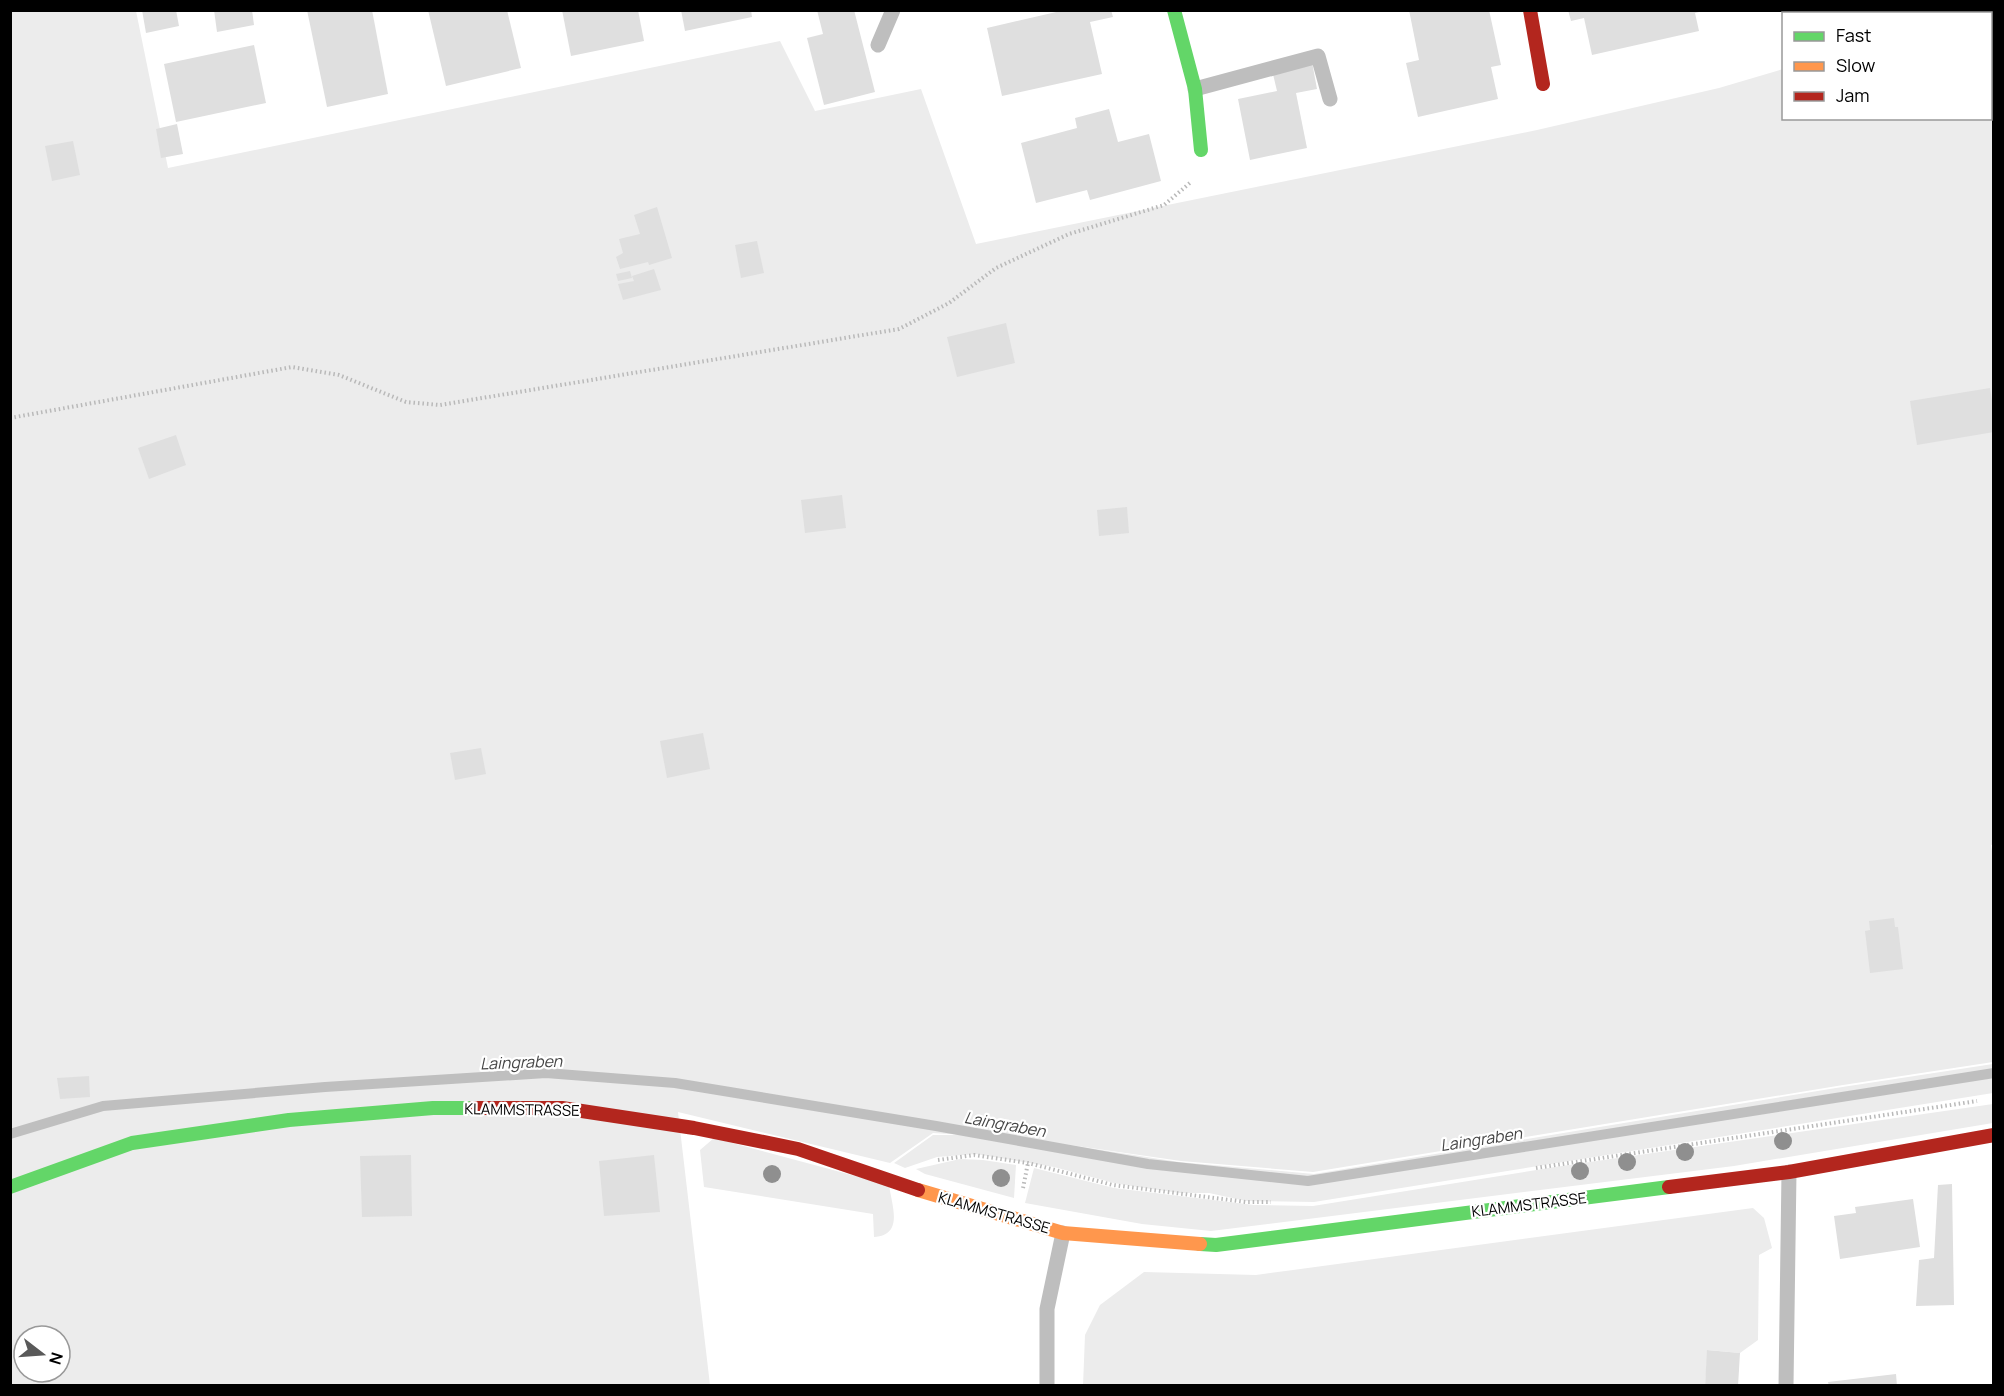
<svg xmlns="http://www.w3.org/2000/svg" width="2004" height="1396" font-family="Manrope,sans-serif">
  <rect width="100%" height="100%" fill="#fff"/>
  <g fill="#ececec" fill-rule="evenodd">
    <path d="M10,11H136L168,168L780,41L815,111L921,89L976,244L1537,130L1719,88L1783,69L1784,118H1990L1991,98L1994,107V844L1991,845L1994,864L1993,1062L1843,1085L1313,1172L1181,1161L1056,1143L1179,1162L1314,1174L1836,1088L1993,1064V1093L1314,1202L1246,1201L1209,1193H1180L1138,1187L1114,1183L1054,1167L976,1154L937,1157L905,1168L894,1163L933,1135H965L933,1133L890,1163L678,1112L710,1385H11ZM24,1336H60V1372H24Z"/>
    <path d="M1993,1104V1123L1734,1166L1211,1231L1142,1224L1025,1203L1034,1168L1114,1188L1254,1205L1313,1206L1555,1167Z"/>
    <path d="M714,1138L889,1185C892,1206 904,1235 874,1237L873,1214L704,1187L700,1150Z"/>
    <path d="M960,1159L983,1160L1016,1165L1014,1198L925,1174L916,1169Z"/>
    <path d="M1753,1208L1764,1218L1772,1248L1759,1255L1758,1340L1740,1353L1708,1350L1705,1385L1083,1386L1085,1335L1100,1305L1144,1272L1256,1275Z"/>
  </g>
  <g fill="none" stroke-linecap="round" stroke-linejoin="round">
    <path stroke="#bfbfbf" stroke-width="10" d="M10,1134L103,1106L325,1087L546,1073L675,1083L936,1126L1148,1164L1308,1181L1994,1073"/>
  </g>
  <g fill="#dfdfdf">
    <path d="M142,10H176L179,26L146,33Z"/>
    <path d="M214,10H252L254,25L217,32Z"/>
    <path d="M307,10H372L388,94L327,107Z"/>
    <path d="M428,10H507L521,68L446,86Z"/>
    <path d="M562,10H638L644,41L571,56Z"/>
    <path d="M681,10H751L752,17L685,31Z"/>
    <path d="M817,10H854L875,92L824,105L807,38L823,34Z"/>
    <path d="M1065,10H1111L1113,17L1090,22L1102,74L1002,96L987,28Z"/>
    <path d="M1409,10H1489L1501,65L1491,67L1498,99L1418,117L1406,63L1419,60Z"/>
    <path d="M1568,10H1703V11L1695,13L1699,31L1592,55L1584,18L1571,21Z"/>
    <path d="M254,45L266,103L176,122L164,64Z"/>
    <path d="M1312,62L1317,89L1296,93L1307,148L1250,160L1238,99L1277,91L1272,70Z"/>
    <path d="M1109,109L1118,142L1149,134L1161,181L1090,200L1087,190L1036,203L1021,143L1077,128L1075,118Z"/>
    <path d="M177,124L183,154L161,158L156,129Z"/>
    <path d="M73,141L80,175L52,181L45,146Z"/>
    <path d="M657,207L672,258L649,265L648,262L620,269L616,257L623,253L619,239L640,234L634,215Z"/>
    <path d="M757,241L764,273L741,278L735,245Z"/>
    <path d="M654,269L661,290L623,300L618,284L634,281L632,276Z"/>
    <path d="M630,271L632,278L618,281L616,274Z"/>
    <path d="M1006,323L1015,363L957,377L947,337Z"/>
    <path d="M1990,388L1994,414V432L1917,445L1910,401Z"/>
    <path d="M176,435L186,465L149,479L138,448Z"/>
    <path d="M842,495L846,528L805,533L801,500Z"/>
    <path d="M1127,507L1129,533L1099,536L1097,510Z"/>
    <path d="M703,733L710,769L667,778L660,741Z"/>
    <path d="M481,748L486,774L455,780L450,753Z"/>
    <path d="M1894,918L1895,927H1898L1903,969L1870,973L1865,931L1870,930L1869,921Z"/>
    <path d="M89,1076L90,1097L60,1099L57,1078Z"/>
    <path d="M411,1155L412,1216L362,1217L360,1156Z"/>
    <path d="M654,1155L660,1212L604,1216L599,1161Z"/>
    <path d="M1952,1184L1954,1305L1916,1306L1919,1260L1934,1258L1938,1185Z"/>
    <path d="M1913,1199L1920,1247L1840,1259L1834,1216L1856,1213L1855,1207Z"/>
    <path d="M1707,1350L1740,1353L1738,1386H1705Z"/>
    <path d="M1896,1374L1897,1386H1829L1828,1382Z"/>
  </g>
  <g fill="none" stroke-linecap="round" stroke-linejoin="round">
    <g stroke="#b9b9b9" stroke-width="4" stroke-dasharray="1.5 3" stroke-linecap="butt">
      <path d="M1970,10L1971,14"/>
      <path d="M1990,79L1994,89"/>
      <path d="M10,418L292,367L339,375L406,402L440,405L899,329L949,303L996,268L1069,234L1164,205L1191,182"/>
      <path d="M938,1160L974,1155L1028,1163L1113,1185L1246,1202H1271"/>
      <path d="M1536,1168L1977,1101"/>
      <path d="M1023,1188L1028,1163"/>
    </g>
    <g stroke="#bebebe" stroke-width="15">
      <path d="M878,45L893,10"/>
      <path d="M1195,89L1318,56L1330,99"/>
      <path d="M1047,1386V1309L1063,1233"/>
      <path d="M1786,1386L1789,1172"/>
    </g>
    <g stroke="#63d668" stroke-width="14">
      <path d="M1174,10L1195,89L1201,150"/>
      <path d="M10,1187L132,1143L289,1120L433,1108H473"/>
      <path d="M1200,1244L1216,1245L1669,1187"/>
    </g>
    <path stroke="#ff974d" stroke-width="14" d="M918,1190L1063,1233L1200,1244"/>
    <g stroke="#b3261e" stroke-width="14">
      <path d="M1530,10L1543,84"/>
      <path d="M473,1108H562L694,1128L798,1149L918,1190"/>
      <path d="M1669,1187L1789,1172L1994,1135"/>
    </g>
  </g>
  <g fill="#8f8f8f">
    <circle cx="1783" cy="1141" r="9"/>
    <circle cx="1685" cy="1152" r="9"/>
    <circle cx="1627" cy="1162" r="9"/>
    <circle cx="1580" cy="1171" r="9"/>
    <circle cx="772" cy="1174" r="9"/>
    <circle cx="1001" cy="1178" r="9"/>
  </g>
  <g text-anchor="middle" stroke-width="4.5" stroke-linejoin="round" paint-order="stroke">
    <g font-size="15" fill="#000" stroke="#fff">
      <text transform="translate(522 1110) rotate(1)" y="5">KLAMMSTRASSE</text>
      <text transform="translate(1529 1205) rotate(-7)" y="5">KLAMMSTRASSE</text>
      <text transform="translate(994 1213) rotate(16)" y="5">KLAMMSTRASSE</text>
    </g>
    <g font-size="16" font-style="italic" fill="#444" stroke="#fff">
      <text transform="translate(521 1062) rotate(-2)" y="6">Laingraben</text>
      <text transform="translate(1005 1124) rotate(10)" y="6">Laingraben</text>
      <text transform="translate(1481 1139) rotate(-9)" y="6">Laingraben</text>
    </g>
  </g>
  <rect width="2004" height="1396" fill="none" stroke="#000000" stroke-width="24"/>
  <rect x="1782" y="12" width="210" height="108" fill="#ffffff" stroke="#999999" stroke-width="1.5"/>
  <rect x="1794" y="32" width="30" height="9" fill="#63d668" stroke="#999999" stroke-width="1.5"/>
  <text x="1836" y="42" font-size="18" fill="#000000">Fast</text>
  <rect x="1794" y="62" width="30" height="9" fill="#ff974d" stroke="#999999" stroke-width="1.5"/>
  <text x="1836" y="72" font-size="18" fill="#000000">Slow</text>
  <rect x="1794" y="92" width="30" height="9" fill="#b3261e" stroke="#999999" stroke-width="1.5"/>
  <text x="1836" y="102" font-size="18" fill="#000000">Jam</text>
  <g transform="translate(42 1354) rotate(107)"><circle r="28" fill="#ffffff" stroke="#999999" stroke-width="1.5"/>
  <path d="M0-4.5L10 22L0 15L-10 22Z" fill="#595959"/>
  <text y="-9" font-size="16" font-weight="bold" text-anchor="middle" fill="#000000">N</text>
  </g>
</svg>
